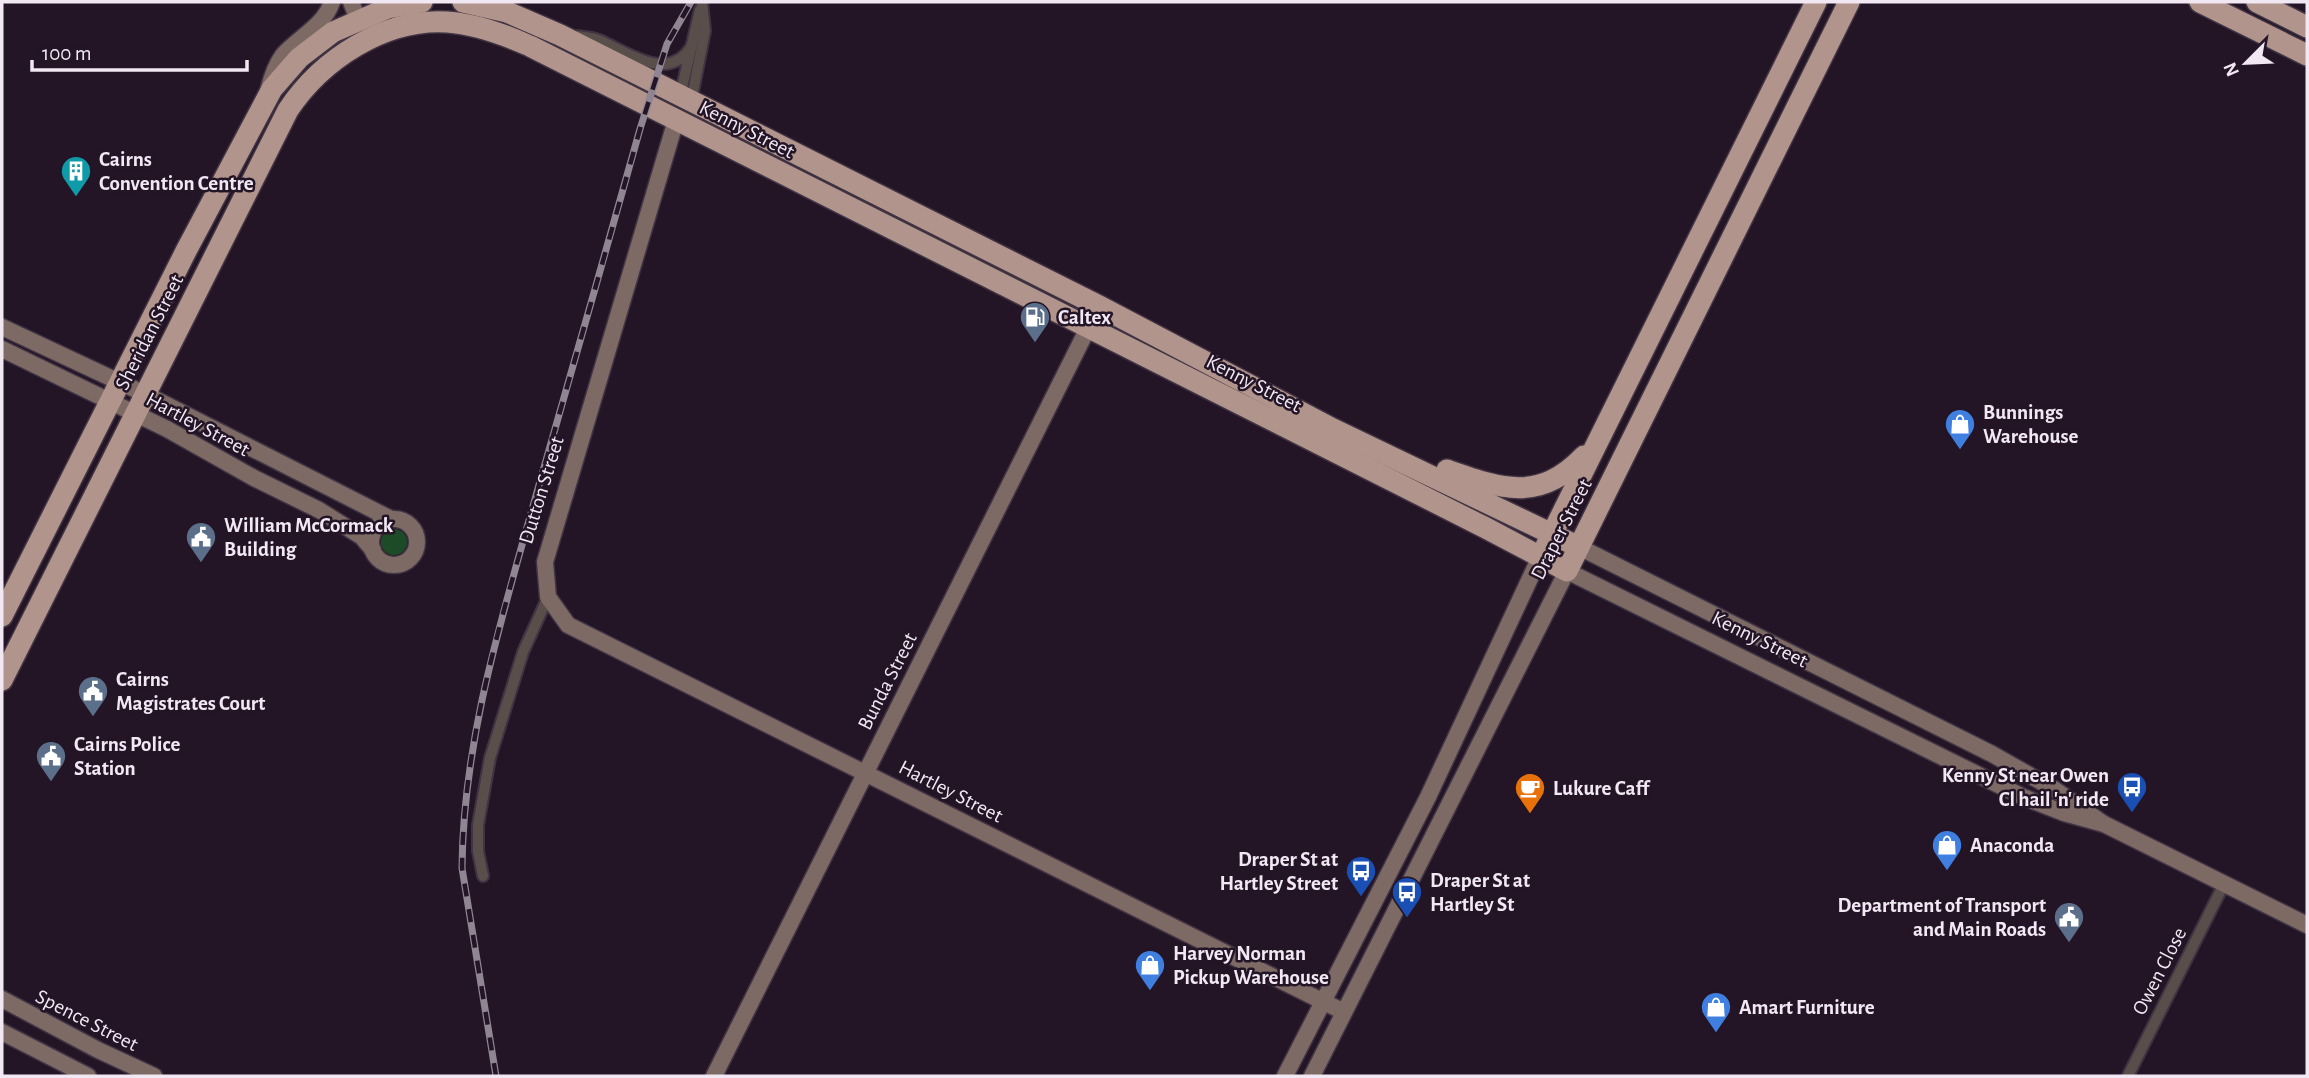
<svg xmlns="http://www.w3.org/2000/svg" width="2309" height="1078" font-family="'Alegreya Sans',sans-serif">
  <rect width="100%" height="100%" fill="#231526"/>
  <circle fill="#1e4b27" cx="394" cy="542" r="13"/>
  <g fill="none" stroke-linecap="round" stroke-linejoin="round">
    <g stroke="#403343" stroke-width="14">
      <g id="street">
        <path d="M577,36C584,37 592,37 599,40C626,51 668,84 691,47"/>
        <path d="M680,96L700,10"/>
        <path d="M691,102L705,31L702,2"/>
        <path d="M483,876L478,851V825L490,758L523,652L548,597"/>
        <path d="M2128,1076L2224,884"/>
      </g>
    </g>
    <g stroke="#403343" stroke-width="19">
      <g id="secondary">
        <path d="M351,2L358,19"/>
        <path d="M268,91C271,79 275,66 283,55C299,37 324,26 332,2"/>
        <path d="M676,120L545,562L548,597L568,625L1344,1012"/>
        <path d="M2,327L145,394L391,519"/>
        <path d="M2,349L167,429L254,478L319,510L362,537L373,550"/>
        <circle cx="394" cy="542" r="23"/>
        <path d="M1579,547L1992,754L2054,789L2104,824L2307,925"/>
        <path d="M2,999L98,1050L154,1076"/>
        <path d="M2,1032L88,1076"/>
        <path d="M714,1076L1093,318"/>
        <path d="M1285,1076L1428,797L1540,557"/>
        <path d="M1312,1076L1567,571L2023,797L2064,813L2104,824"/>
      </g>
    </g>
    <g stroke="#403343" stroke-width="24">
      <g id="highway">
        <path d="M463,2L507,12L560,35L1099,306L1333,429L1579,547"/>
        <path d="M2200,2L2307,55"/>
        <path d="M2257,2L2307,27"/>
        <path d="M1447,470C1501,489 1539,503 1584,456"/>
        <path d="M1546,546L1816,2"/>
        <path d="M2,616L186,251L272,89L299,58L333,32L388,8L422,2"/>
        <path d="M2,680L288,110C322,59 385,18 447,22C476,24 503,34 530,46L1486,528L1567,571L1849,2"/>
      </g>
    </g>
    <use href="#street" stroke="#5a4e4a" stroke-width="10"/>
    <use href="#secondary" stroke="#7d6a65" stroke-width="16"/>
    <use href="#highway" stroke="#b1948b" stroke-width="21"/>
    <g stroke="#908593" stroke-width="7">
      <path id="rail" d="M496,1076L462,868C463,743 500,624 533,506C569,380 605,255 640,129L667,44L691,2"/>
    </g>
    <use href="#rail" stroke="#231526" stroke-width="4.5" stroke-dasharray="13" stroke-linecap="butt"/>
  </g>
  <defs>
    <g id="building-pin" transform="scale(1.575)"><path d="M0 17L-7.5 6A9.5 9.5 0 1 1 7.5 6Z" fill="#0f9aa8" stroke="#231526"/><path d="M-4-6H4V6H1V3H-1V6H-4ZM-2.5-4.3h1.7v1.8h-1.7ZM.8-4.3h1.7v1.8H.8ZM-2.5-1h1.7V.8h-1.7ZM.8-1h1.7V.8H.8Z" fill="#fff"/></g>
    <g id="fuel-pin" transform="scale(1.575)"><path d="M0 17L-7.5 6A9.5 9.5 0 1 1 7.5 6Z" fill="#5c6f8a" stroke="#231526"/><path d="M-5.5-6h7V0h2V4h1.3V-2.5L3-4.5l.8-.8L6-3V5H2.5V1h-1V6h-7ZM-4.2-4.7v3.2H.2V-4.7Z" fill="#fff"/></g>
    <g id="shop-pin" transform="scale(1.575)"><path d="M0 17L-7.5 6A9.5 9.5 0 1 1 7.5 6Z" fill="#3f7fe0" stroke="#231526"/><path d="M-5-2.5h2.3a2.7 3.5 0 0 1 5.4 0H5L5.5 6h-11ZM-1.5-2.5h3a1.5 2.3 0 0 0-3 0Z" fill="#fff"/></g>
    <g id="civic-pin" transform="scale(1.575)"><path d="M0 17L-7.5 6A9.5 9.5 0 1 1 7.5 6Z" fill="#5c6f8a" stroke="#231526"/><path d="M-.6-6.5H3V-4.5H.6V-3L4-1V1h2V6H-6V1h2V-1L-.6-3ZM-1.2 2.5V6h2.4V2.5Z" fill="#fff"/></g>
    <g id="bus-pin" transform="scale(1.575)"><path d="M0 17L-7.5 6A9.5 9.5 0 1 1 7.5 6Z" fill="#1a4fb4" stroke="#231526"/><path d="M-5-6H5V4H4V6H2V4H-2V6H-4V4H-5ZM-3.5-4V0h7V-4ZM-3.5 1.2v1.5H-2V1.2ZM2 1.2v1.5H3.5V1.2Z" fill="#fff"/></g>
    <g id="cafe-pin" transform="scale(1.575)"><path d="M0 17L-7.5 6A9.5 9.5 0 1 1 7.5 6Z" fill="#e8710a" stroke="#231526"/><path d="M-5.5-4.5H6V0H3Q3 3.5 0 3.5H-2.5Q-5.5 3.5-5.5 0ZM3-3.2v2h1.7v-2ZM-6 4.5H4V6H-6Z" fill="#fff"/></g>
  </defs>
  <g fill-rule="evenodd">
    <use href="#building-pin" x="76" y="171"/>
    <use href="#fuel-pin" x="1035" y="317"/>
    <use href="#shop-pin" x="1960" y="424"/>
    <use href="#civic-pin" x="201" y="537"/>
    <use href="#civic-pin" x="93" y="691"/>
    <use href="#civic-pin" x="51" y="756"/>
    <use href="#bus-pin" x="2132" y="787"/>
    <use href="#cafe-pin" x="1530" y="788"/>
    <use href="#shop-pin" x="1947" y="845"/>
    <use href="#bus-pin" x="1361" y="871"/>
    <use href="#bus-pin" x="1407" y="892"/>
    <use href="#civic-pin" x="2069" y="917"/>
    <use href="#shop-pin" x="1150" y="965"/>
    <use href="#shop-pin" x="1716" y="1007"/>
  </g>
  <g text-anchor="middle" stroke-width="5" stroke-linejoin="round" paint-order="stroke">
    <g font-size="21" fill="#f1e8f4" stroke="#231526">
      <text transform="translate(747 129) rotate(27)" y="7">Kenny Street</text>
      <text transform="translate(149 332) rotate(-63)" y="7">Sheridan Street</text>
      <text transform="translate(1254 383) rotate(27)" y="7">Kenny Street</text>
      <text transform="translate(198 424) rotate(28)" y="7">Hartley Street</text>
      <text transform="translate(541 490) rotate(-73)" y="7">Dutton Street</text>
      <text transform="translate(1561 529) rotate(-63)" y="7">Draper Street</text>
      <text transform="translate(1760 639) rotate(26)" y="7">Kenny Street</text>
      <text transform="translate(887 681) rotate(-63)" y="7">Bunda Street</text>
      <text transform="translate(951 791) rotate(27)" y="7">Hartley Street</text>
      <text transform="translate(2159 971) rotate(-63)" y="7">Owen Close</text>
      <text transform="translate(87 1020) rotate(27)" y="7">Spence Street</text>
    </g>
    <g font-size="21" font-weight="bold" fill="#f1e8f4" stroke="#231526" text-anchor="start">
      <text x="99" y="166">Cairns<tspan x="99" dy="24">Convention Centre</tspan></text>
      <text x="1058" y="324">Caltex</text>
      <text x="1983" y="419">Bunnings<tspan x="1983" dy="24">Warehouse</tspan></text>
      <text x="224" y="532">William McCormack<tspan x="224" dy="24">Building</tspan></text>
      <text x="116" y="686">Cairns<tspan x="116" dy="24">Magistrates Court</tspan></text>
      <text x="74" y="751">Cairns Police<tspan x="74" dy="24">Station</tspan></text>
      <text x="2109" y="782" text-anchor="end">Kenny St near Owen<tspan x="2109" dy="24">Cl hail 'n' ride</tspan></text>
      <text x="1553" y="795">Lukure Caff</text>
      <text x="1970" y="852">Anaconda</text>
      <text x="1338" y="866" text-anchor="end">Draper St at<tspan x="1338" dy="24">Hartley Street</tspan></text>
      <text x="1430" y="887">Draper St at<tspan x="1430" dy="24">Hartley St</tspan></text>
      <text x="2046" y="912" text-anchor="end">Department of Transport<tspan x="2046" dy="24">and Main Roads</tspan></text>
      <text x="1173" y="960">Harvey Norman<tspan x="1173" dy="24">Pickup Warehouse</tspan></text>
      <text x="1739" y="1014">Amart Furniture</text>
    </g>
  </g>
  <rect width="2309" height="1078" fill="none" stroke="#f1e8f4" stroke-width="7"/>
  <g transform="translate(2246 63) rotate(246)" stroke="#231526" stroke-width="5" paint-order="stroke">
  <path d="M0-5L12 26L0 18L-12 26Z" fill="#f1e8f4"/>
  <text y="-10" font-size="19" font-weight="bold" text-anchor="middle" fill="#f1e8f4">N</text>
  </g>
  <path d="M32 60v10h215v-10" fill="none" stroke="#f1e8f4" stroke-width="3.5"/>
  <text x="42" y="60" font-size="21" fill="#f1e8f4" stroke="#231526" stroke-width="5" paint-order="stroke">100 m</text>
</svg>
